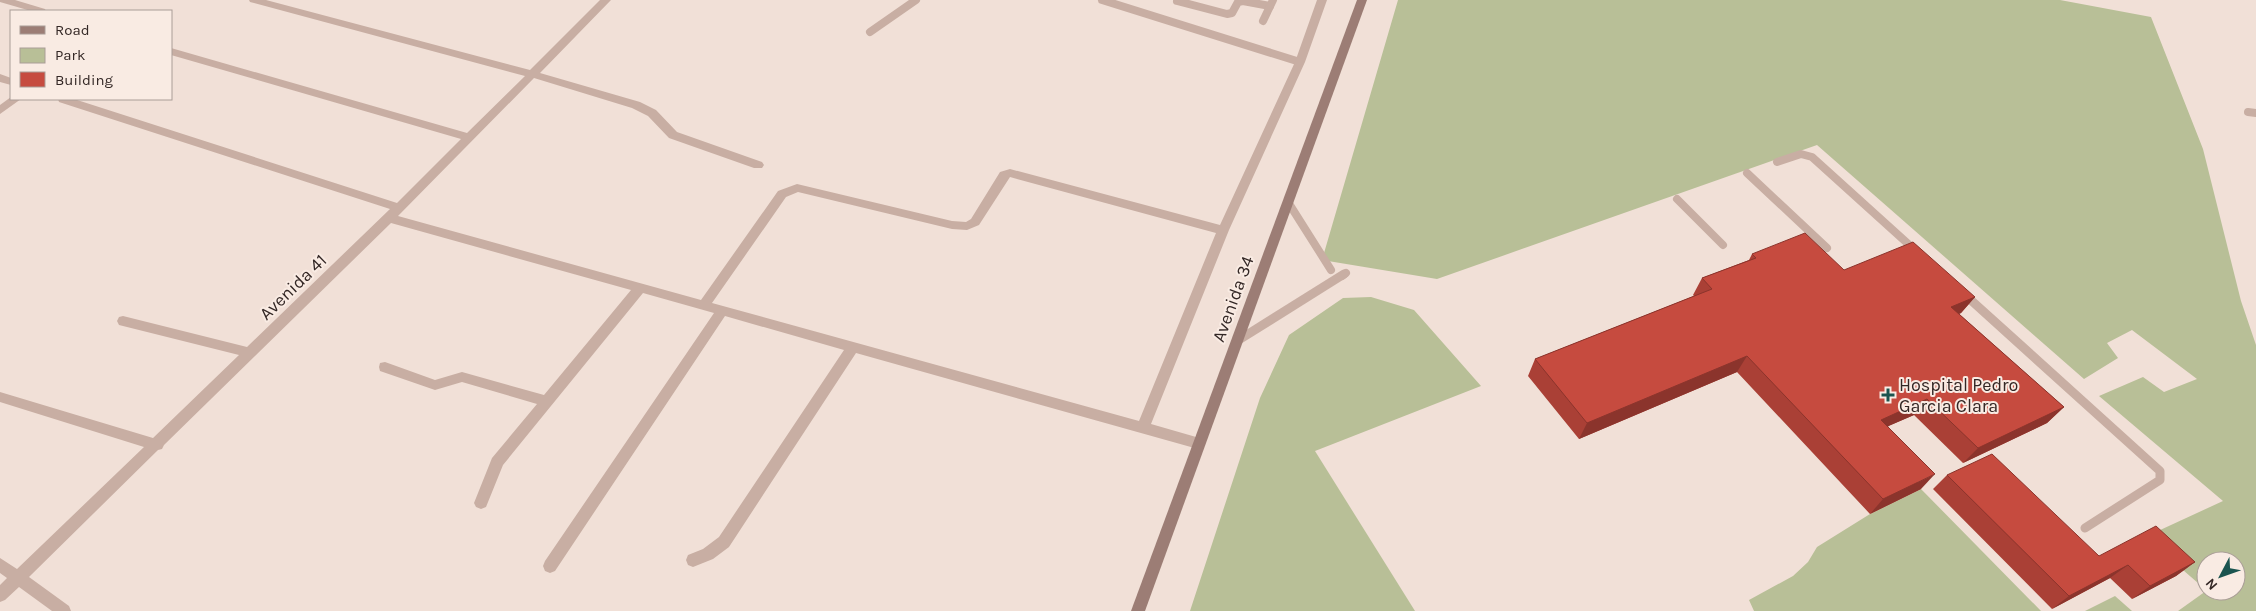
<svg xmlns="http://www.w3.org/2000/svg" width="2256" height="611" font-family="Karla,sans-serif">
  <rect width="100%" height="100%" fill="#f1e0d7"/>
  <g fill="#b8bf97">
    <path d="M1398,0H2060L2151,17L2203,149L2241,301L2256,345V611H2178L2206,591H2236V561H2206V590L2145,537L2223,501L2099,396L2143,377L2164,392L2197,379L2132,330L2107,343L2118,358L2084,379L1817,145L1437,279L1322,260Z"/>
    <path d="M1371,297L1414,310L1481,386L1315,451L1415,611H1190L1260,398L1289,335L1343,298Z"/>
    <path d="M1921,489L2041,611H1754L1749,600L1793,576L1808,562L1817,547L1870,514Z"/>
    <path d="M2115,596L2132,611H2085Z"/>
  </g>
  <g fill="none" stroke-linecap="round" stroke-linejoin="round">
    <g stroke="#c8aea3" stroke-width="8">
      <path d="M1102,0L1300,62"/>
      <path d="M1177,1L1227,14L1232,13L1238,2L1243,1L1270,6"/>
      <path d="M1263,21L1273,0"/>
      <path d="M870,32L916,0"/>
      <path d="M2248,112L2256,113"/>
      <path d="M1777,162L1801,154L1812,157L1916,251"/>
      <path d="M1747,173L1827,248"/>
      <path d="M1677,199L1723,245"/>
      <path d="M1288,202L1331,270"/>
      <path d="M1342,276L1346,273"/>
    </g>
    <g stroke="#c8aea3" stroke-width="9">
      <path d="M1963,293L2160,471V480L2085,528"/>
      <path d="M1237,341L1344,274"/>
    </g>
    <g fill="#c8aea3" fill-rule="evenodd">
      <path d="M0,0H15L45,9L46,11H31L0,2Z"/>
      <path d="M249,0H266L530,70L600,0H611L540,73L640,102L656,110L677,132L762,162L764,165L762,168H754L669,138L648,116L632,108L534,78L398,216L701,300L778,191L797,184L952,221L966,222L971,219L1000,172L1010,169L1220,225L1295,62L1317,0H1327L1305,62L1229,230L1151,424L1203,439L1205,443L1203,447L1198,449L856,353L729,547L713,559L693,567L688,565L686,560L688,555L703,549L719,537L844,350L725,316L555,571L550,573L545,571L543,566L545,561L714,313L643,293L503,465L486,507L481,509L476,507L474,503L492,458L537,404L462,382L435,390L380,371L379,367L380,363L385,362L435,380L462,372L544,395L631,290L391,223L164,445L162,449L158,450L29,577L69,606L71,611H52L19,587L5,600L0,602V585L7,578L0,573V558L17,569L144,447L0,402V392L153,438L239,355L119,325L117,321L119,317L123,316L247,347L390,209L59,102L58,99H74L397,203L461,139L171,55V48L467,133L525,76L250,2ZM1010,177L1216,233L1139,421L712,303L786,197L798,192L952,229L967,230L979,225Z"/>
      <path d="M0,74L11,78V85L0,82Z"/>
      <path d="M11,97V99H21L0,114V105Z"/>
    </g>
    <path fill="#9c7d75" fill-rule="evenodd" d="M1357,0H1367L1145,611H1131Z"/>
  </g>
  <g fill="#aa4036">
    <path d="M1752,254L1844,270L1975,297L1961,313L1959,314L2064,407L2047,423L1963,463L1914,415L1888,426L1921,489L1870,514L1737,372L1579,439L1528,376L1535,359L1694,296L1693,295L1702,278L1749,260Z"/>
    <path d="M1947,475L2099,556L2195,562L2176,576L2132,599L2110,578L2052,609L1933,489Z"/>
  </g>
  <g fill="#8b342c">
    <path d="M1975,297L1961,313L1938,323L1951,307Z"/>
    <path d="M1747,356L1737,372L1579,439L1587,423Z"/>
    <path d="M1927,399L1914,415L1868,435L1881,420Z"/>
    <path d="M2064,407L2047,423L1963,463L1978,448Z"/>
    <path d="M1935,474L1921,489L1870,514L1883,499Z"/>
    <path d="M2195,562L2176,576L2132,599L2150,586Z"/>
    <path d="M2128,565L2110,578L2052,609L2069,596Z"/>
  </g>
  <g fill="#c64b3f" stroke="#8b342c">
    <path d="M1805,233L1844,270L1913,242L1975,297L1951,307L2064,407L1978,448L1927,399L1881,420L1935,474L1883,499L1747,356L1587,423L1535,359L1712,289L1702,278L1756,258L1752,254Z"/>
    <path d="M1992,454L2099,556L2156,526L2195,562L2150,586L2128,565L2069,596L1947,475Z"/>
  </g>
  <path fill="#1b544f" stroke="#f9ebe3" stroke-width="2" d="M1885.5 387.5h5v5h5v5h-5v5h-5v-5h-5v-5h5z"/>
  <g text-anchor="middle" stroke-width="4" stroke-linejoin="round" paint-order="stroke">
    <g font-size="18" fill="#332725" stroke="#f9ebe3">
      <text transform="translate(293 287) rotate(-44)" y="6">Avenida 41</text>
      <text transform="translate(1233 299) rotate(-70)" y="6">Avenida 34</text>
    </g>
    <g font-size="18" fill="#332725" stroke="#f9ebe3" text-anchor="start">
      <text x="1899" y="391">Hospital Pedro<tspan x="1899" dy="21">Garcia Clara</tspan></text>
    </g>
  </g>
  <rect x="10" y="10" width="162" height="90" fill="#f9ebe3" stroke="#aa9d97"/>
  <rect x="20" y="26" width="25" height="8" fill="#9c7d75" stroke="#aa9d97"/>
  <text x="55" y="35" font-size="15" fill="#332725">Road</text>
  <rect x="20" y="48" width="25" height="15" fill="#b8bf97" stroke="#aa9d97"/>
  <text x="55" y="60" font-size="15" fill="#332725">Park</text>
  <rect x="20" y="72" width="25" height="15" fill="#c64b3f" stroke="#aa9d97"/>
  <text x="55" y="85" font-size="15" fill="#332725">Building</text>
  <g transform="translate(2221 576) rotate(229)"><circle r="24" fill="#f9ebe3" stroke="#aa9d97"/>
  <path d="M0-4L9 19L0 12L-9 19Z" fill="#1b544f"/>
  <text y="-8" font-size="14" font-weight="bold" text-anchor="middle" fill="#332725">N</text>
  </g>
</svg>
